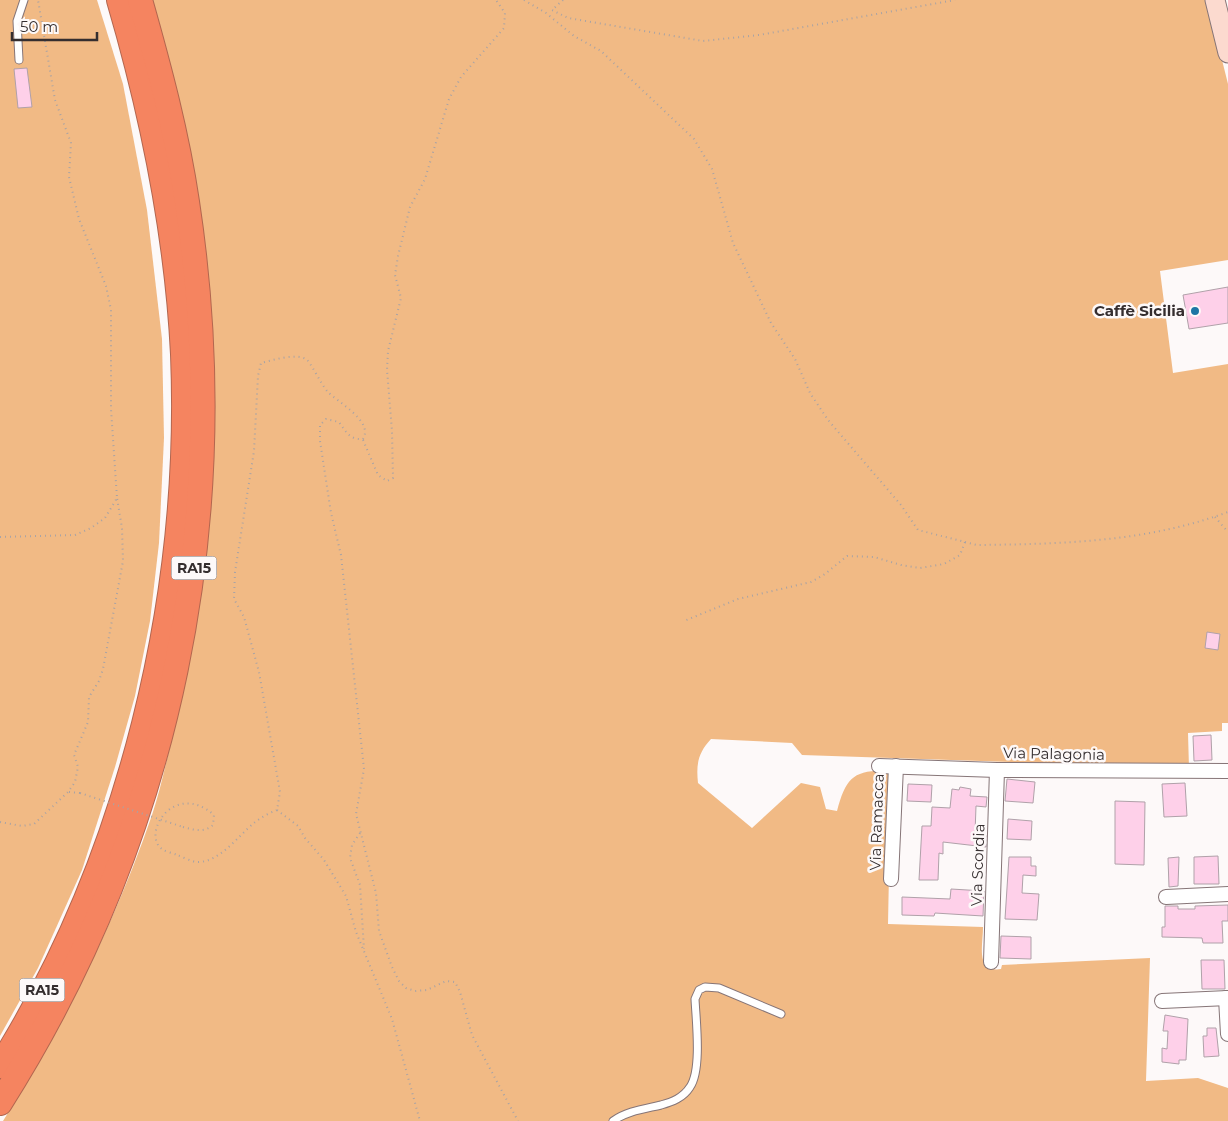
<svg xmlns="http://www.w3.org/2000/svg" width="1228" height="1121" font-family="Montserrat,sans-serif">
  <rect width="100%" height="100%" fill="#fdf9f9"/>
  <g fill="#f1ba85">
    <path d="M0,0H97L123,84L147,210L162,339L164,438L159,543L150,621L135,696L115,767L82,870L38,968L0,1036Z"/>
    <path d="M152,0H1207L1228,84V260L1160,271L1173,373L1228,364V723H1222V731L1188,733L1189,768L802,755L792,743L711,739C698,753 696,764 698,783L752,828L801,783L820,787L826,809L837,811C846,777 854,769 891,771L888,924L983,927C983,945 975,973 1001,969L1002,965L1150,958L1146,1081L1198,1078L1228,1088V1121H3C63,1025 115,923 152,815C161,788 167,758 174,730C235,490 224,237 152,0Z"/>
  </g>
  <g fill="#fed0e9" stroke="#b0a1a9">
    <path d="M27,68L32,107L18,108L14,69Z"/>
    <path d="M1228,287V323L1189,329L1183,295Z"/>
    <path d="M1207,632L1220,634L1218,650L1205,648Z"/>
    <path d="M1211,735L1212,760L1194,761L1193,736Z"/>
    <path d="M1007,779L1035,782L1033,803L1005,801Z"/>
    <path d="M1185,783L1187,816L1164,817L1162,784Z"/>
    <path d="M908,784L932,785L931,802L907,801Z"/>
    <path d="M960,787L971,789L970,796L987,797L986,807L976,806L975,834L986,835V847L943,842V854L939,853L938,880H919L922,826H931L932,807L950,808L952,789L959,790Z"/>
    <path d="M1115,801L1145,802L1144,865L1115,864Z"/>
    <path d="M1008,819L1032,821L1031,840L1007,839Z"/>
    <path d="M1218,856L1219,884H1194V857Z"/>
    <path d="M1009,857H1031V866H1036V876L1023,875L1022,893L1039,894L1037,920L1005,919Z"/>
    <path d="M1179,857L1178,886L1169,887L1168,858Z"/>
    <path d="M951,889L984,891L983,916L935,913L934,916L902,915V897L950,899Z"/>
    <path d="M1228,905V921H1222L1223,943H1203L1202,938L1162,937V927H1165V906H1178V909H1195V906Z"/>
    <path d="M1001,936L1031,937V959L1000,958Z"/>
    <path d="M1201,960H1224L1225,989H1202Z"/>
    <path d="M1165,1015L1188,1019L1186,1060H1179V1064L1162,1062V1048L1167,1049L1168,1031H1163Z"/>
    <path d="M1207,1028H1216L1219,1056L1204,1057L1203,1036H1207Z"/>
  </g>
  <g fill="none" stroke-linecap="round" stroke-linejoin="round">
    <g stroke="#867577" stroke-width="9">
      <g id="lane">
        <path d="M19,60L17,21L24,0"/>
        <path d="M613,1121C627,1111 644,1109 661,1105C672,1102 683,1098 690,1087C702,1070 696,1020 695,999L699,990L705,987L719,988L781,1014"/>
      </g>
    </g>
    <g stroke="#867577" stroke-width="16">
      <g id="street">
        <path d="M879,766L997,770L1228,771"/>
        <path d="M891,879L896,766"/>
        <path d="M1166,897L1228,894"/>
        <path d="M991,962L997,770"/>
        <path d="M1226,998L1228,1034"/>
        <path d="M1162,1001L1228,998"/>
      </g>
    </g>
    <g stroke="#867577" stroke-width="21">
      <path id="secondary" d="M1215,0L1228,53"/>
    </g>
    <g stroke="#b2664f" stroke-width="26">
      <g id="highway">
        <path d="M0,1066C130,859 193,598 183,354C177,233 153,116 119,0"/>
        <path d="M0,1103C171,833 235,518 187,202C177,134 159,67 140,0"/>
      </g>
    </g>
    <g stroke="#a9a3a4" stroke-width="2" stroke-dasharray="1 4" stroke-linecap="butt">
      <path d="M524,0L546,13L574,36L601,51L694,139L712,169L733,243L771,323L795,359L810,393L828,420L901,505L918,530L965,542L960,555L944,564L920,568L901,565L874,557L847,556L825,574L811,582L738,599L684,621"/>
      <path d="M563,0L552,10L568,18L703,41L759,35L955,0"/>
      <path d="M363,440L378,475L387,481L393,478L392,431L387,370L388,351L401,298L395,275L398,256L410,207L425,179L449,99L461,77L504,28L505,13L496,0"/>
      <path d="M1215,517L1228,532"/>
      <path d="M0,537L75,535L91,528L105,518L117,498L111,409V310L106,286L79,219L69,177L71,143L55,100L38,0"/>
      <path d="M965,542L977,545C1063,544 1147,542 1228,512"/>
      <path d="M69,792L80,793"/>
      <path d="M277,810L298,826L305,838L324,860L346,896L356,932L392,1019L420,1121"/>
      <path d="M0,822L22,826L34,824L68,792L75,782L78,767L74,755L88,722L89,697L99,681L103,669L123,561L122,528L117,498"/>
      <path d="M183,827C194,830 204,833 213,825L214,815C174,780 141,834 162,849C166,852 173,853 177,855C183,857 192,862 198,862C220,862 238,836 254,823C260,818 269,813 277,810L280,792L259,672L244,617L234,599L235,572L254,451L258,376L261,363C273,360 295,353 306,359C310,361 321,384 327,391C337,402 374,421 363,439C350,440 346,432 339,422L326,419L320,425V441L331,513L341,555L364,769L356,814L376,893L379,931L392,967L399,981L406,988L415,991L427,990L446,981L455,982L460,992L472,1035L518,1121"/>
      <path d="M360,833L352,845L350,858L360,885L364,949"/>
    </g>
    <use href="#lane" stroke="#fff" stroke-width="7"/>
    <use href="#street" stroke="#fff" stroke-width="14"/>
    <use href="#secondary" stroke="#fcdacf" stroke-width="19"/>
    <use href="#highway" stroke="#f58460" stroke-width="24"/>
    <path stroke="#a9a3a4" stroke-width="2" stroke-dasharray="1 4" stroke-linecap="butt" d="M80,793L183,827"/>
  </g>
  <circle fill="#1d76a5" stroke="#fdf9f9" stroke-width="2" cx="1195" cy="311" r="5"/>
  <g text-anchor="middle" stroke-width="5" stroke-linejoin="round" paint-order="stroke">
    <g fill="#fdf9f9" stroke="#716b6c" stroke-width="1">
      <rect x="171.5" y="556.5" width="45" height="23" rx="4"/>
      <rect x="19.5" y="978.5" width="45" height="23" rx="4"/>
    </g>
    <g font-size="14" font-weight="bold" fill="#352e2f">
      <text x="194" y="573">RA15</text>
      <text x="42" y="995">RA15</text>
    </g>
    <g font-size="15" font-weight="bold" fill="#352e2f" stroke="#fdf9f9" text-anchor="end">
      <text x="1185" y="316">Caffè Sicilia</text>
    </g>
    <g font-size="15" fill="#352e2f" stroke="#fdf9f9">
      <text transform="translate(1054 754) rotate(1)" y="5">Via Palagonia</text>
      <text transform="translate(877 822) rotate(-88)" y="5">Via Ramacca</text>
      <text transform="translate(978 865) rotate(-88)" y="5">Via Scordia</text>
    </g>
  </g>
  <path d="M12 32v8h85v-8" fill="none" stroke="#352e2f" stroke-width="2.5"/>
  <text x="20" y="32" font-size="15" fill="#352e2f" stroke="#fdf9f9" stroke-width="4" paint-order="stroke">50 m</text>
</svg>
